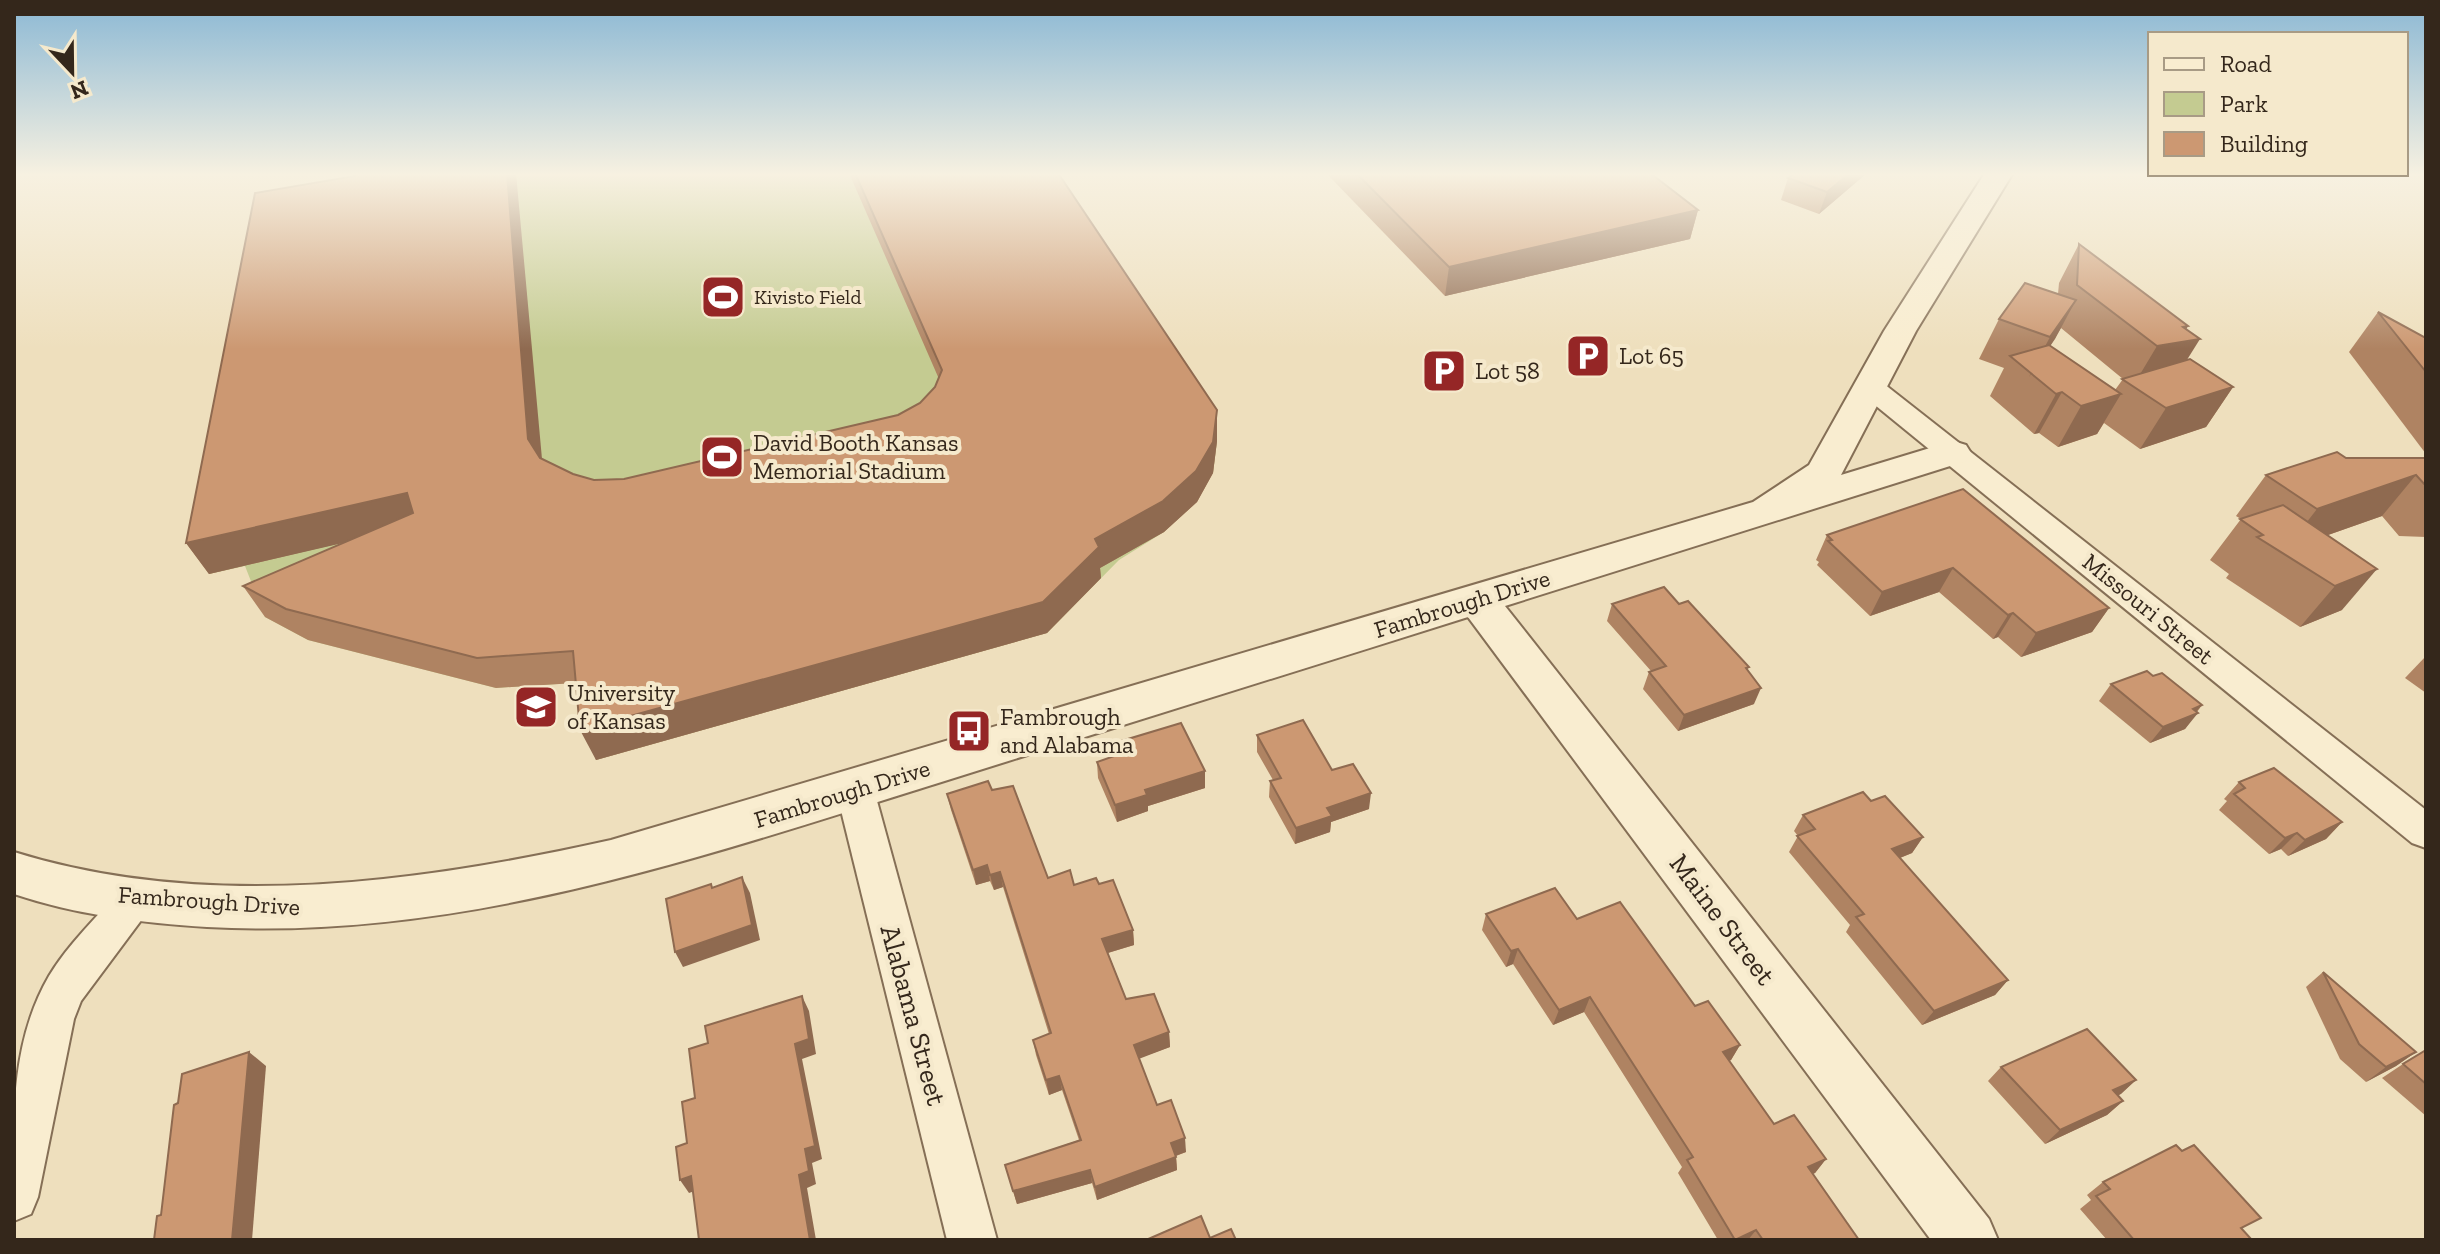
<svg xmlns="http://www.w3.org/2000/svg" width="2440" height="1254" font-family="'Zilla Slab',serif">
  <rect width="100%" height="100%" fill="#eedfbd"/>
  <path fill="#c4cb91" d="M376,173H1042L1217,441L1213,473L1164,532L1119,560L1047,633L596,760L588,682L496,688L308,640L265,617L245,566L209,574L271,221Z"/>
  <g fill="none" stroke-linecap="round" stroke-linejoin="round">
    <g stroke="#856f56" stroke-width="4">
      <g id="minor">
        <path d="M1869,378L1879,380L2426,810V848L2412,843L1859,392L1855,386L1859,380Z"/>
        <path d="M855,775L868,779L874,790L997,1240H947L836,790L842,779Z"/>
        <path d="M137,881L151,887L157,899L81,1001L74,1019L38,1197L31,1214L14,1221C14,1139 6,1050 49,976C68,944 99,915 123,887Z"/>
      </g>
    </g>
    <g stroke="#856f56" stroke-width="4">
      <path id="tertiary" d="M1985,173H2013L1916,331L1841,475L1953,441L1966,445L1971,453L1966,461L1505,606L1989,1219L1998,1240H1931L1468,617C1291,673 1113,728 935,784C698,858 460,941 207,927C141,923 77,915 14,894V852C206,912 418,883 611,840L1753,502L1809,465L1884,331Z"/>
    </g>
    <use href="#minor" fill="#f9edd0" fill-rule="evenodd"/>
    <use href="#tertiary" fill="#f9edd0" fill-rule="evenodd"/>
  </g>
  <g fill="#af8362" fill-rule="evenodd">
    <path d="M849,173H1058L1217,441L1213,473L1197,502L1164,532L1100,568L1101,578L1047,633L596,760L575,683L496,688L308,640L265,617L243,586L345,542L209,574L186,543L542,459L573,474L594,480L624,479L898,415L920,403L935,387L939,379Z"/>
    <path d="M1326,173H1650L1698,210L1690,239L1445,296Z"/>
    <path d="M1795,173H1867L1819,214L1781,200L1788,178Z"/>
    <path d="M2079,244L2188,326L2186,329L2187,360L2233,387L2206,427L2140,449L2104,423L2097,434L2058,447L2039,433L2034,434L1990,396L2004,368L1979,359L1999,319L2058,294L2059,283ZM2061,328L2123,379L2115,390L2050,346Z"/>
    <path d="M2378,312L2426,338V454L2349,352Z"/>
    <path d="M2346,458H2426V537L2399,536L2382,516L2328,535L2342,610L2300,627L2226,578L2229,574L2210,560L2241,519L2236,516L2266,475Z"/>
    <path d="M1827,535L2109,608L2092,632L2021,657L1998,637L1993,639L1939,592L1870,616L1817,565L1819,562L1816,560Z"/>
    <path d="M1612,604H1679L1749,667L1747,670L1754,704L1678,731L1643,689L1649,672L1651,671L1607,621Z"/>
    <path d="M2426,656V693L2405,678Z"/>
    <path d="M2153,676L2202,705L2185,729L2150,743L2099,701L2111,684Z"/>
    <path d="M1257,735L1332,770L1369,809L1331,822L1330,832L1295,844L1269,797L1270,781L1273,780L1257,752Z"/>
    <path d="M1118,742L1205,788L1148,806V811L1117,822L1098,778L1097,762L1119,755Z"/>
    <path d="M2239,782L2342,822L2326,839L2288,856L2281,849L2269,854L2219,810L2227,801L2224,799Z"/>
    <path d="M992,790L1048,878L1074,885L1099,884L1133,930L1134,945L1108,953L1126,999L1169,1032L1170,1047L1139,1058L1157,1105L1186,1152L1176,1156L1177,1170L1097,1200L1092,1183L1017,1204L1005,1165L1079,1140L1062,1090L1049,1095L1036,1055L1033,1040L1049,1034L1003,887L994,890L990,881L976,885L951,810L947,794Z"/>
    <path d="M1871,801L1923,837L1912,853L1900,858L2008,980L1995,995L1922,1025L1846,932L1850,925L1789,852L1798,836L1794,831L1803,815Z"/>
    <path d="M1486,914L1577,919L1695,1006L1740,1045L1731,1060L1729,1061L1774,1124L1826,1159L1815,1173L1812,1174L1859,1240H1718L1678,1173L1682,1167L1584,1012L1553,1025L1513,964L1506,967L1482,930Z"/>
    <path d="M2323,972L2416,1052L2396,1066L2366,1082L2340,1059L2306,987Z"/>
    <path d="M2426,1050V1116L2382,1078L2403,1064Z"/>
    <path d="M2001,1067L2136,1080L2118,1096L2123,1101L2107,1115L2045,1144L1988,1081Z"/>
    <path d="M2103,1182L2243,1230L2252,1240H2107L2080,1209L2091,1200L2087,1195Z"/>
  </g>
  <g fill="#8f6a50">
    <path d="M507,173H516L543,470L528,439Z"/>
    <path d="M1850,173H1867L1819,214L1827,192Z"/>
    <path d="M1698,210L1690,239L1445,296L1449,267Z"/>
    <path d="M2076,300L2055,339L2029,377L2050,337Z"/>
    <path d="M2188,326L2178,343L2200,339L2175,379L2133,386L2157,346L2183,327Z"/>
    <path d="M2233,387L2206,427L2140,449L2166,408Z"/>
    <path d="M2062,392L2039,433L2034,434L2056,394Z"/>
    <path d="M2121,394L2097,434L2058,447L2081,406Z"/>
    <path d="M1217,410V441L1213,473L1197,502L1164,532L1100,568L1101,578L1047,633L596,760L580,730L1095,539Z"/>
    <path d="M2416,475L2382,516L2285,550L2317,509Z"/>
    <path d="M407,493L425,524L209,574L186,543Z"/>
    <path d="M1953,568L1939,592L1870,616L1882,592Z"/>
    <path d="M2377,569L2342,610L2300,627L2335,586Z"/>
    <path d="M2109,608L2092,632L2021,657L2036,633Z"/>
    <path d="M2013,613L1998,637L1993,639L2008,615Z"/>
    <path d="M1761,688L1754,704L1678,731L1684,715Z"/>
    <path d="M2202,705L2194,714L2198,713L2185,729L2150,743L2163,727L2193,709Z"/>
    <path d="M1205,771V788L1148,806V811L1117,822L1115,805L1145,790Z"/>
    <path d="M1371,793L1369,809L1331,822L1330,832L1295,844L1296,828L1327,808Z"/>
    <path d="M2342,822L2326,839L2288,856L2305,840Z"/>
    <path d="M2297,833L2281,849L2269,854L2285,838Z"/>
    <path d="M1923,837L1912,853L1882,865L1892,849Z"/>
    <path d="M987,865L990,881L976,885L973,870Z"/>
    <path d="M1000,872L1003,887L994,890L990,875Z"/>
    <path d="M742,877L750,893L760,940L683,967L675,952Z"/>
    <path d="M1133,930L1134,945L1104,954L1102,939Z"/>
    <path d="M1518,949L1513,964L1506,967L1511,951Z"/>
    <path d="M2008,980L1995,995L1922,1025L1934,1011Z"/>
    <path d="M802,996L809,1011L816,1054L802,1059L822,1159L812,1163L816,1184L807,1188L816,1240H810L799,1175L805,1149L795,1044Z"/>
    <path d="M1590,997L1584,1012L1553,1025L1559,1010Z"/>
    <path d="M1169,1032L1170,1047L1136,1060L1134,1045Z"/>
    <path d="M1740,1045L1731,1060L1715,1067L1723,1052Z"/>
    <path d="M249,1052L266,1066L252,1240H232Z"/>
    <path d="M2416,1052L2396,1066L2366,1082L2386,1067Z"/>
    <path d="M1059,1076L1062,1090L1049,1095L1046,1080Z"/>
    <path d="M2136,1080L2121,1094L2097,1104L2113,1090Z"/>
    <path d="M2123,1101L2107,1115L2045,1144L2060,1130Z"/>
    <path d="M1185,1138L1186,1152L1172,1157L1171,1143Z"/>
    <path d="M1176,1157L1177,1170L1097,1200L1095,1187Z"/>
    <path d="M1826,1159L1815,1173L1797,1181L1808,1167Z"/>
    <path d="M1090,1170L1092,1183L1017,1204L1013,1191Z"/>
    <path d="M691,1176L700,1189L689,1193L680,1180Z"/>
    <path d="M1756,1230L1748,1240H1735Z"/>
  </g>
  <g fill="#cc9872" stroke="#8f6a50" stroke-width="2">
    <path d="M355,173H507L528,439L540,458L573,474L594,480L624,479L898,415L920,403L935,387L942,370L855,173H1058L1217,410L1213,442L1196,471L1163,501L1095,539L1099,547L1043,602L580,730L573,651L477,658L286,609L243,586L413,513L407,493L186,543L255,193L355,176Z"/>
    <path d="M1356,173H1650L1698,210L1449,267Z"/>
    <path d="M1795,173H1850L1827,192L1788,178Z"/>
    <path d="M2079,244L2188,326L2183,327L2200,339L2157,346L2077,285Z"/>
    <path d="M2025,283L2076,300L2050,337L1999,319Z"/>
    <path d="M2378,312L2426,338V372Z"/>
    <path d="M2049,345L2121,394L2081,406L2062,392L2056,394L2010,356Z"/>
    <path d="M2190,359L2233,387L2166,408L2122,379Z"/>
    <path d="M2337,452L2346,458H2426V486L2416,475L2317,509L2266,475Z"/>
    <path d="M1963,489L2109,608L2036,633L2013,613L2008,615L1953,568L1882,592L1828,541L1832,540L1827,535Z"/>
    <path d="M2283,505L2377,569L2335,586L2257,537L2263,535L2240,519Z"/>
    <path d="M1664,587L1679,604L1688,601L1749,667L1746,668L1761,688L1684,715L1649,672L1666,666L1612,604Z"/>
    <path d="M2147,671L2153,676L2162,673L2202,705L2193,709L2198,713L2163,727L2111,684Z"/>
    <path d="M1303,720L1332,770L1353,764L1371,793L1327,808L1332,816L1296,828L1270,781L1281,778L1257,735Z"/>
    <path d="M1181,723L1205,771L1145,790L1147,795L1115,805L1097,762L1123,753L1118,742Z"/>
    <path d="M2274,768L2342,822L2305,840L2297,833L2285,838L2234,794L2245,788L2239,782Z"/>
    <path d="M988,781L992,790L1013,786L1048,878L1070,870L1074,885L1096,878L1099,884L1113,880L1133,930L1102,939L1126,999L1154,994L1169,1032L1134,1045L1157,1105L1171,1100L1185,1138L1171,1143L1176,1157L1095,1187L1090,1170L1013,1191L1005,1165L1081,1140L1059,1076L1046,1080L1033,1040L1051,1033L1000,872L990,875L987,865L973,870L947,794Z"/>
    <path d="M1863,792L1871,801L1885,796L1923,837L1892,849L2008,980L1934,1011L1856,917L1864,914L1797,836L1815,829L1803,815Z"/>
    <path d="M742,877L752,925L675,952L666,899L711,884L712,888Z"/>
    <path d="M1555,888L1577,919L1620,902L1695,1006L1708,1001L1740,1045L1723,1052L1774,1124L1794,1115L1826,1159L1808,1167L1859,1240H1763L1756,1230L1735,1240L1687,1160L1693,1157L1590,997L1559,1010L1518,949L1511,951L1486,914Z"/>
    <path d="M2323,972L2416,1052L2386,1067L2359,1044Z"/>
    <path d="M802,996L809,1039L795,1044L815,1146L805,1149L809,1171L799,1175L810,1240H699L691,1176L680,1180L676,1147L687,1143L682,1102L695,1098L689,1049L708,1043L705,1026Z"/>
    <path d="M2087,1029L2136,1080L2113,1090L2123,1101L2060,1130L2001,1067Z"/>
    <path d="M2426,1050V1084L2403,1064Z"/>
    <path d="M249,1052L232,1240H154L157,1216L161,1215L174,1105L178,1103L182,1074Z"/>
    <path d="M2176,1145L2182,1151L2194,1145L2261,1218L2241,1228L2252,1240H2134L2096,1196L2110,1189L2103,1182Z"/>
    <path d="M1201,1216L1210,1238L1231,1229L1236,1240H1146Z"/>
  </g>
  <linearGradient id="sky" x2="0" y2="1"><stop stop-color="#8bb8d4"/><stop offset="0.5" stop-color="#f7f1e1"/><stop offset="1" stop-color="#f7f1e1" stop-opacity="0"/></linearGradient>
  <rect width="2440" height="349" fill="url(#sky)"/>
  <defs>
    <g id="stadium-square" transform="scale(2.3)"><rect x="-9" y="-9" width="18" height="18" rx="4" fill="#952626" stroke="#f5e9cc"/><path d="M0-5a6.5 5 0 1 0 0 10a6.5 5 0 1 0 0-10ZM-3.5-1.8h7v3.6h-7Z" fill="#fff"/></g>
    <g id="parking-square" transform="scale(2.3)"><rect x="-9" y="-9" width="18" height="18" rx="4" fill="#952626" stroke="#f5e9cc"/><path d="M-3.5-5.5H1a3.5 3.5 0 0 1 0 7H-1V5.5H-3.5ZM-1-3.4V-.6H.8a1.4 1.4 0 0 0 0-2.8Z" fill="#fff"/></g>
    <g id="university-square" transform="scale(2.3)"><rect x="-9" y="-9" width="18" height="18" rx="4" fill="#952626" stroke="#f5e9cc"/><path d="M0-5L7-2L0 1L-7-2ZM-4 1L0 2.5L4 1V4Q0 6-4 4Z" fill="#fff"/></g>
    <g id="bus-square" transform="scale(2.3)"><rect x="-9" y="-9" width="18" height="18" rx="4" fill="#952626" stroke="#f5e9cc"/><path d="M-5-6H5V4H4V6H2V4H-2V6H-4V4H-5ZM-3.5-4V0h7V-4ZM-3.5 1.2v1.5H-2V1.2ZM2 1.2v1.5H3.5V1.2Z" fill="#fff"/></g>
  </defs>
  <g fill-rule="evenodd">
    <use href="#stadium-square" x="723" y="297"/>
    <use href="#parking-square" x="1588" y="356"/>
    <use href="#parking-square" x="1444" y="371"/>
    <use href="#stadium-square" x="722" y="457"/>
    <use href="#university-square" x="536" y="707"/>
    <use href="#bus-square" x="969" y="731"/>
  </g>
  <g text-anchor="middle" stroke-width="8" stroke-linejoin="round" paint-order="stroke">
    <g font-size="20" fill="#34271b" stroke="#f5e9cc" text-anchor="start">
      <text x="754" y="304">Kivisto Field</text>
    </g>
    <g font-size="24" fill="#34271b" stroke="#f5e9cc" text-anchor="start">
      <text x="1619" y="364">Lot 65</text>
      <text x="1475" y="379">Lot 58</text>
      <text x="753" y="451">David Booth Kansas<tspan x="753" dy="28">Memorial Stadium</tspan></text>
      <text x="567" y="701">University<tspan x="567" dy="28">of Kansas</tspan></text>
      <text x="1000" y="725">Fambrough<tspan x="1000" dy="28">and Alabama</tspan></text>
    </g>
    <g font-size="24" fill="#34271b" stroke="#f5e9cc">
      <text transform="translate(1462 604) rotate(-17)" y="8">Fambrough Drive</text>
      <text transform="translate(2148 609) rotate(39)" y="8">Missouri Street</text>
      <text transform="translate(842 794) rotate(-17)" y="8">Fambrough Drive</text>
      <text transform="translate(209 901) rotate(4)" y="8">Fambrough Drive</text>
    </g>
    <g font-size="28" fill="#34271b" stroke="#f5e9cc">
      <text transform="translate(1723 919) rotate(53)" y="10">Maine Street</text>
      <text transform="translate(914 1015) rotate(75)" y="10">Alabama Street</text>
    </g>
  </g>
  <rect width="2440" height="1254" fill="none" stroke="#34271b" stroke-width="32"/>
  <rect x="2148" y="32" width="260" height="144" fill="#f5e9cc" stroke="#a89b85" stroke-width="2"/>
  <rect x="2164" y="58" width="40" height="12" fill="#f9edd0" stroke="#a89b85" stroke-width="2"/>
  <text x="2220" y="72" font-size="24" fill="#34271b">Road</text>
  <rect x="2164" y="92" width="40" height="24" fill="#c4cb91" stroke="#a89b85" stroke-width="2"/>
  <text x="2220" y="112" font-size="24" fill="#34271b">Park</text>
  <rect x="2164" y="132" width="40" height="24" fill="#cc9872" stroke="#a89b85" stroke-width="2"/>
  <text x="2220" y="152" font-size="24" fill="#34271b">Building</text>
  <g transform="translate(72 72) rotate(158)" stroke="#f5e9cc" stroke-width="6" paint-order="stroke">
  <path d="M0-6L14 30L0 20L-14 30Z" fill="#34271b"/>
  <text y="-12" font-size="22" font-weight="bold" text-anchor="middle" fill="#34271b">N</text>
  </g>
</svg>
